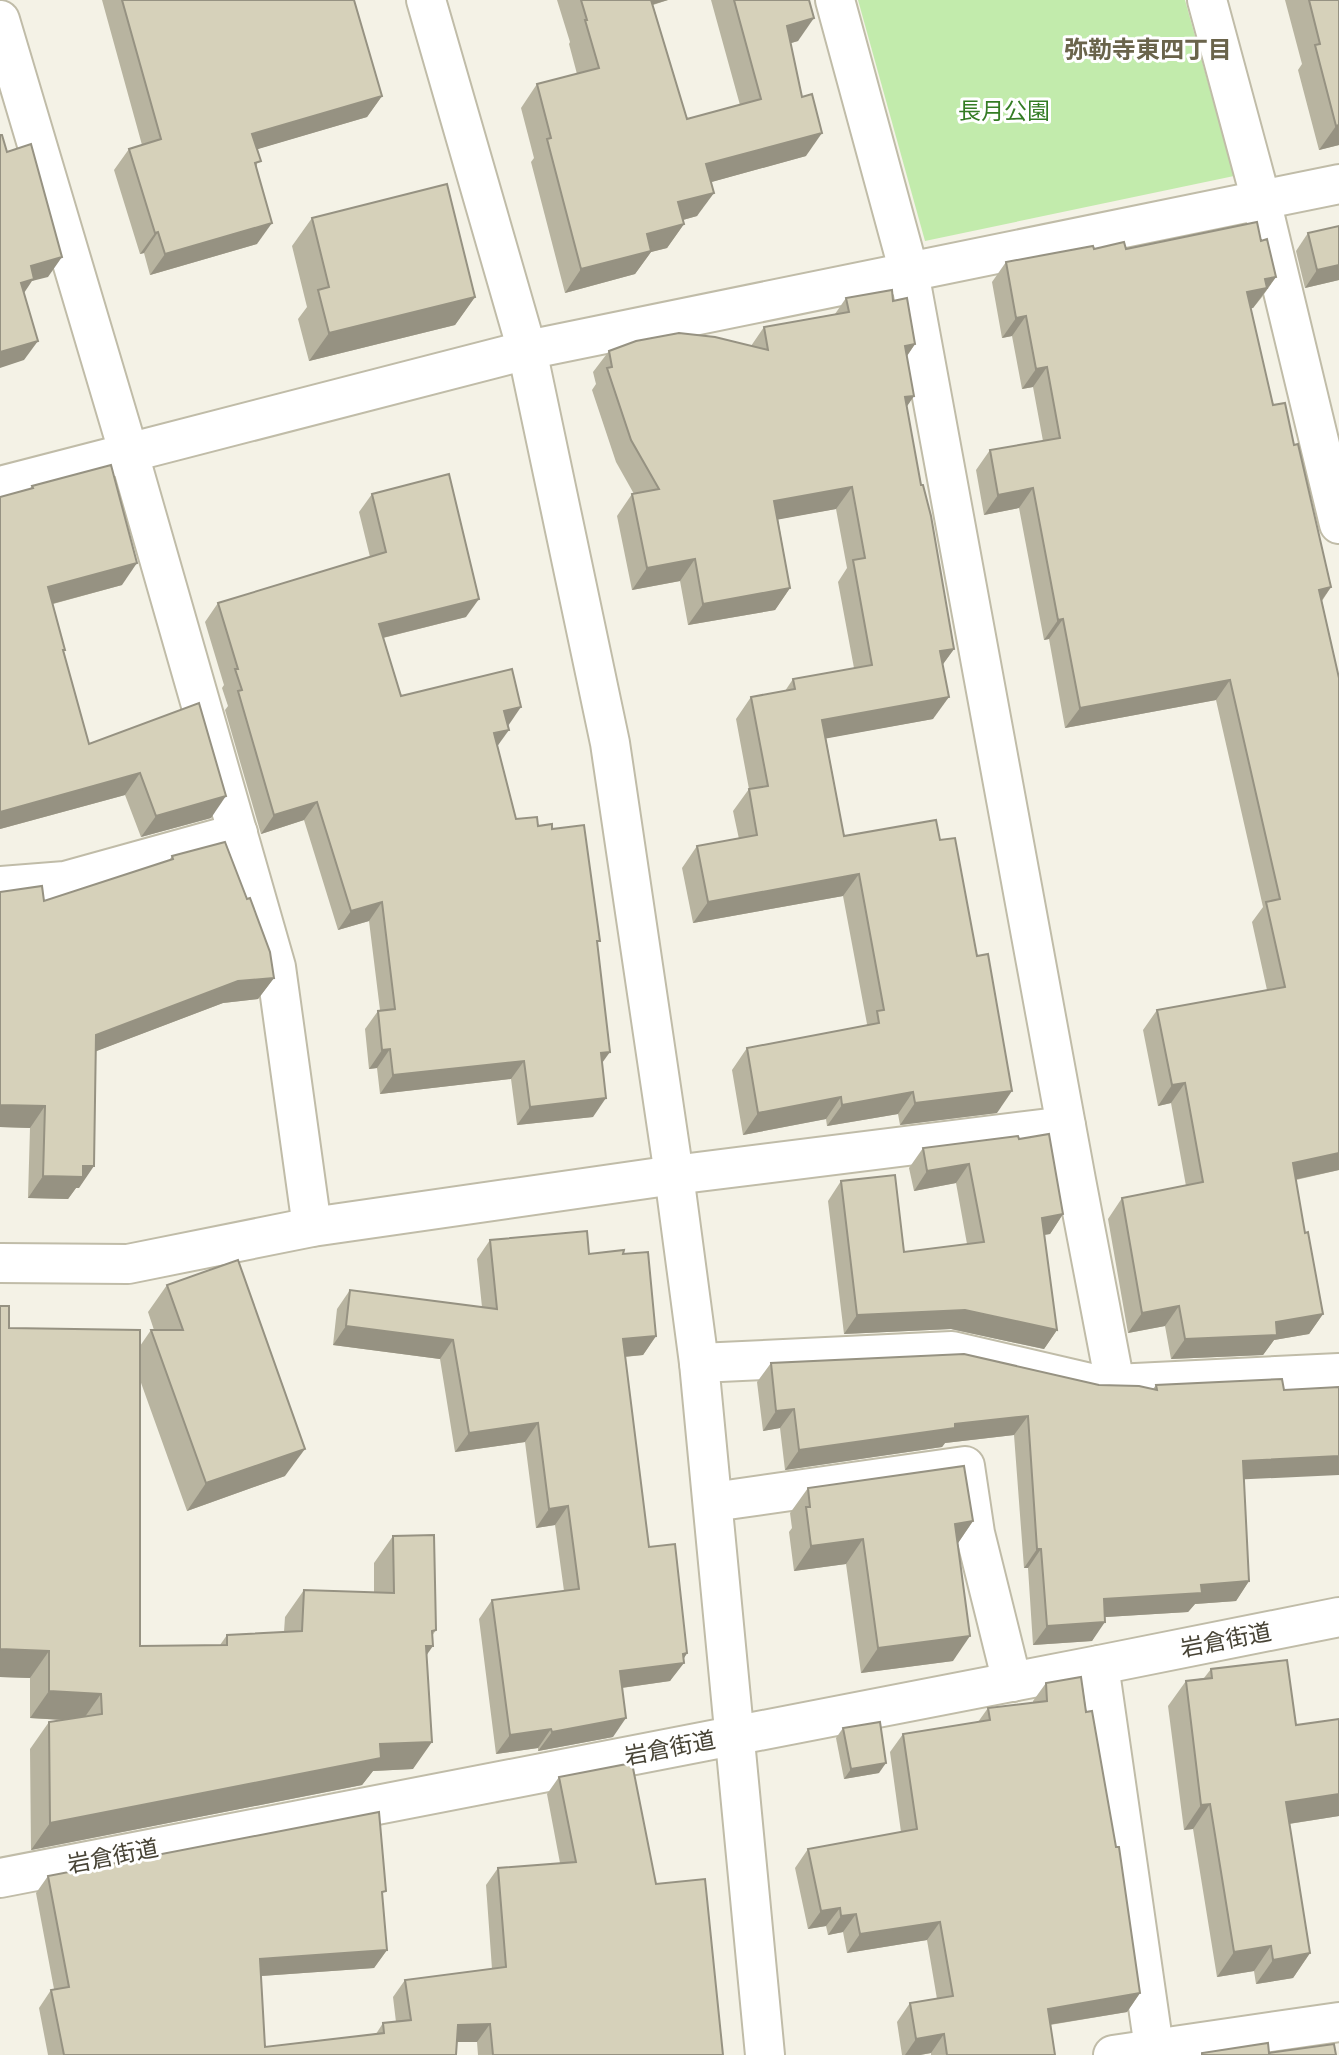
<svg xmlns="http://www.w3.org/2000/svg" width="1339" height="2055" font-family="Raleway,'Noto Sans JP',sans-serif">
  <rect width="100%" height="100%" fill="#f4f2e6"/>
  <path fill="#c2ebac" d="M858,0H1185L1234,176L925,241Z"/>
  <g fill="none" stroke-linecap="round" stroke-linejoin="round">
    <g stroke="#c0bca8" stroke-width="42">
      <g id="minor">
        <path d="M426,0L527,350L610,743L674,1175L699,1363L765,2055"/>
        <path d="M835,0L909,272L1076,1180L1115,1384L1339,1373"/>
        <path d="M1207,0L1261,200L1339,524"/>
        <path d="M0,20L129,454L276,967L312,1227"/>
        <path d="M0,486L527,350L1339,184"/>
        <path d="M0,886L65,881L238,833"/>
        <path d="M0,1263L128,1264L312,1227L674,1175L1066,1126"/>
        <path d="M699,1363L952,1351L1090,1383L1115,1384"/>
        <path d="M713,1502L965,1466L975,1533L1012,1682"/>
        <path d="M1099,1665L1155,2055"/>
        <path d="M0,1878L1099,1665L1339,1617"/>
        <path d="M1113,2055L1339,2022"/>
      </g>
    </g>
    <use href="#minor" stroke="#fff" stroke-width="38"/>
  </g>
  <g fill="#b8b4a0">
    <path d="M102,0H354L382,96L367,117L257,149V244L150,275L144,253L140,254L114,170L129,149L142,145Z"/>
    <path d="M557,0H668L653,5L687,119L740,105L711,0H809L798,41L791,43L806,156L711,182L697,216L683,220L684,224L667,248L651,252L635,274L565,293L531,162L534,158L521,108L537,84L577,74L569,44L570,42Z"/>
    <path d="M1285,0H1339V145L1319,150L1298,70L1302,64Z"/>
    <path d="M312,218L475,297L455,325L309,361L298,319L307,307L292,246Z"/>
    <path d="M1339,226V280L1305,288L1296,251L1308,233Z"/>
    <path d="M1261,241L1276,277L1262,297L1253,308H1251L1273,405L1294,445L1331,587L1322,601L1339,678V1170L1296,1180L1305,1233L1323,1314L1309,1334L1274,1340L1263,1355L1171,1359L1165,1326L1128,1333L1108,1219L1122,1198L1186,1186L1171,1103L1158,1106L1143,1030L1157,1010L1267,990L1252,922L1263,907L1216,700L1065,728L1049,639L1044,640L1019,508L984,515L976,470L990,450L1043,441L1033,387L1022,389L1012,336L1002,338L992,282L1006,262L1094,249H1126Z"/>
    <path d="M846,298L893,301L915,344L907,356L914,396L906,407L954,649L943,664L933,719L826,738L844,836L997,1113L900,1125L898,1114L827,1126L826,1119L743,1135L732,1070L747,1048L866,1026L867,1024L843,896L693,923L682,868L697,846L739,839L733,811L749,789L736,719L751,697L785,691L793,679L854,668L838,582L847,568L836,509L778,519L790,588L775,610L688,625L680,581L632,590L617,516L632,494H634L616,462L592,390L596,384L593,372L609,351L751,346L764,327L835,314Z"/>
    <path d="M32,486L122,585L53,604L63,652L89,744L199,703L211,818L141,837L125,795L0,829V497L30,489Z"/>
    <path d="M372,494L466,617L383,638L401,696L508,726L497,747L516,819L552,829L597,944L602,1063L593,1117L517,1125L511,1079L380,1094L377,1068L369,1069L365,1029L378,1011L380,1010L369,921L338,930L304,820L261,834L225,710L228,706L222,688L224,685L205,622L218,603L370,557L359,512Z"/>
    <path d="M172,856L274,978L258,999L223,1003L96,1051L79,1188H76L68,1199L28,1198L30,1128L0,1127V892L44,901L169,861Z"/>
    <path d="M1019,1139L1063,1214L1050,1234L1044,1235L1057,1330L1044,1349L951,1329L844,1334L828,1201L841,1181L904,1252L967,1244L956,1183L914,1191L909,1168L923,1148Z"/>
    <path d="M490,1240L589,1254H623L656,1336L643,1355L625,1357L649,1547L687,1653L670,1681L622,1688L613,1737L538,1751V1748L496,1754L479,1619L492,1600L564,1591L555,1525L536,1528L525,1442L455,1452L440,1359L333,1345L337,1309L350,1290L482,1307L477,1259Z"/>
    <path d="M167,1285L285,1476L187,1511L140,1380V1646L220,1645L227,1635L284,1632L285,1617L304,1590L374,1592V1563L393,1536L436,1630L432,1636L427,1655L413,1769L373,1771L362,1785L31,1850L30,1749L49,1722L62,1720L30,1718V1678L0,1677V1306L9,1328L140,1346L151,1330H154L148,1312Z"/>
    <path d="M771,1363L1153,1389L1156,1385L1244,1479L1249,1581L1236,1601L1195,1604L1188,1612L1105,1617L1092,1641L1033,1645L1028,1568H1024L1014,1435L945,1443L942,1447L785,1470L780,1428L763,1431L757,1382Z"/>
    <path d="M808,1488L973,1521L958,1543L953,1661L861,1673L846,1564L794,1571L789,1532L792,1528L790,1513Z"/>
    <path d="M1211,1669L1296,1725L1339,1719V1816L1289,1824L1310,1953L1293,1978L1256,1984L1254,1971L1217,1977L1193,1829L1184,1830L1168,1706L1186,1681L1204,1678Z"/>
    <path d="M1046,1683L1086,1712L1140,1993L1127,2012L1050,2025L1055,2055H931V2053L920,2055H902L897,2022L910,2003L937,1999L927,1940L847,1953L843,1932L828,1935L826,1926L808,1929L795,1868L808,1849L901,1832L890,1752L903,1734L978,1722L988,1708L1033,1703V1701Z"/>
    <path d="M843,1728L879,1773L844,1779L836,1738Z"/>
    <path d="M559,1777L656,1884L723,2055H478L477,2042H457L456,2055H48L39,2008L51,1990L54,1989L36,1893L48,1876L382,1896L387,1950L374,1968L261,1976L265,2047L376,2034L383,2023L396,2022L393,1997L405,1980L492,1969L486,1885L498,1868L560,1863L547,1794Z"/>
  </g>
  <g fill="#969282">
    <path d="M639,0H668L631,11Z"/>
    <path d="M814,18L798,41L771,49L787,26Z"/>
    <path d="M382,96L367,117L238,155L252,134Z"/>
    <path d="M1339,125V145L1319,150L1336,126Z"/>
    <path d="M822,133L806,156L690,188L706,164Z"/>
    <path d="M714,193L697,216L661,226L678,202Z"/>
    <path d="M272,223L257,244L150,275L165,254Z"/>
    <path d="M684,224L667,248L651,252L635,274L565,293L581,269L647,234Z"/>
    <path d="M158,232L144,253L140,254L155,233Z"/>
    <path d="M62,257L48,277L32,281L20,299L7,303L31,266Z"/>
    <path d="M1339,265V280L1305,288L1317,270Z"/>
    <path d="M1276,277L1253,308L1233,312L1247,292L1265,279Z"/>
    <path d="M475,297L455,325L309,361L329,333Z"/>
    <path d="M1026,316L1012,336L1002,338L1016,318Z"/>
    <path d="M38,341L24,360L0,368V352Z"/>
    <path d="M915,344L900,366L905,346Z"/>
    <path d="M1047,367L1033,387L1022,389L1036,369Z"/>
    <path d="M914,396L899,418L905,397Z"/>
    <path d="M852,487L836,509L759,523L774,501Z"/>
    <path d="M1033,488L1019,508L984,515L998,495Z"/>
    <path d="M695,559L680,581L632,590L647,568Z"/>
    <path d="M137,563L122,585L33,609L48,587Z"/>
    <path d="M1331,587L1317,607L1319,590Z"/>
    <path d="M790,588L775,610L688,625L703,604Z"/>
    <path d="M479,599L466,617L366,642L379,624Z"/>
    <path d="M1063,619L1049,639L1044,640L1058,620Z"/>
    <path d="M954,649L938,671L940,651Z"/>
    <path d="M1230,680L1216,700L1065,728L1080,708Z"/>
    <path d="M949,697L933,719L807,742L822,720Z"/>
    <path d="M521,707L508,726L504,711Z"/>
    <path d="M509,730L496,748L494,733Z"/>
    <path d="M140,773L125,795L0,829V812Z"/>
    <path d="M226,796L211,818L141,837L156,816Z"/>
    <path d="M317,802L304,820L261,834L274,815Z"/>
    <path d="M859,874L843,896L693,923L708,902Z"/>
    <path d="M382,902L369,921L338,930L351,911Z"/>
    <path d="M274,978L258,999L223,1003L81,1057L96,1035L238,981Z"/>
    <path d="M390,1049L377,1068L369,1069L382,1050Z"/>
    <path d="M610,1052L597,1070L601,1053Z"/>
    <path d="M524,1061L511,1079L380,1094L393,1075Z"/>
    <path d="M1185,1083L1171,1103L1158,1106L1172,1085Z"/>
    <path d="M1012,1091L997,1113L900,1125L915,1103Z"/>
    <path d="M913,1092L898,1114L827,1126L842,1105Z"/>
    <path d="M841,1097L826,1119L743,1135L758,1113Z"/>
    <path d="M606,1098L593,1117L517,1125L530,1107Z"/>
    <path d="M0,1105L45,1106L30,1128L0,1127Z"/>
    <path d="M1339,1153V1170L1279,1183L1293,1163Z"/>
    <path d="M969,1164L956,1183L914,1191L927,1171Z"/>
    <path d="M83,1166H94L79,1188H76L68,1199L28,1198L43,1176Z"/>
    <path d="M1063,1214L1050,1234L1029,1237L1042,1218Z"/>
    <path d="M1179,1306L1165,1326L1128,1333L1142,1313Z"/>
    <path d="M965,1310L1057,1330L1044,1349L951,1329L844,1334L857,1315Z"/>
    <path d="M1323,1314L1309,1334L1274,1340L1263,1355L1171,1359L1185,1339Z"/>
    <path d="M346,1326L453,1340L440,1359L333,1345Z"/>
    <path d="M656,1336L643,1355L610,1358L623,1339Z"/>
    <path d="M794,1409L780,1428L763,1431L776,1411Z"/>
    <path d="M1028,1416L1014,1435L945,1443L942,1447L785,1470L799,1450L955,1424Z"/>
    <path d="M538,1423L525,1442L455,1452L469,1433Z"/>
    <path d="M305,1449L285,1476L187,1511L206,1483Z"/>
    <path d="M1339,1456V1475L1229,1480L1243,1461Z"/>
    <path d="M568,1506L555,1525L536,1528L549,1509Z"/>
    <path d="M973,1521L956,1546L955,1524Z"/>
    <path d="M863,1539L846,1564L794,1571L811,1546Z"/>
    <path d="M1037,1549H1041L1028,1568H1024Z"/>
    <path d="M1249,1581L1236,1601L1195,1604L1188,1612L1090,1618L1104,1599L1201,1585Z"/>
    <path d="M1105,1622L1092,1641L1033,1645L1047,1626Z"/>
    <path d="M970,1636L953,1661L861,1673L878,1648Z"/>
    <path d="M426,1646H433L414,1673Z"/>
    <path d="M0,1649L49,1651L30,1678L0,1677Z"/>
    <path d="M687,1653L681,1663H684L670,1681L606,1690L620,1671Z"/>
    <path d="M49,1691L101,1694L82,1721L30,1718Z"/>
    <path d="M626,1718L613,1737L538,1751L552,1732Z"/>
    <path d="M551,1729L538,1748L496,1754L510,1735Z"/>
    <path d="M432,1742L413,1769L373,1771L362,1785L31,1850L50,1823L380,1744Z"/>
    <path d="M886,1763L879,1773L844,1779L851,1769Z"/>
    <path d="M1339,1794V1816L1268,1827L1286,1802Z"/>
    <path d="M1210,1804L1193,1829L1184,1830L1201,1805Z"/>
    <path d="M840,1908L826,1926L808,1929L821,1911Z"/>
    <path d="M856,1914L843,1932L828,1935L841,1916Z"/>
    <path d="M940,1922L927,1940L847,1953L860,1934Z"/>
    <path d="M1271,1946L1254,1971L1217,1977L1234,1952Z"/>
    <path d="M387,1950L374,1968L247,1977L260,1959Z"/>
    <path d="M1310,1953L1293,1978L1256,1984L1273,1960Z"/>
    <path d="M1140,1993L1127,2012L1035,2027L1048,2009Z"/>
    <path d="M490,2024L477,2042H445L458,2025Z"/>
    <path d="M944,2034L931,2053L920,2055H905L916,2039Z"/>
  </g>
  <g fill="#d6d1ba" stroke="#969282" stroke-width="2">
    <path d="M122,0H354L382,96L252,134L261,161L255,163L272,223L165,254L158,232L155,233L129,149L161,139Z"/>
    <path d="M581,0H651L687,119L761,99L734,0H809L814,18L787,26L802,97L812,94L822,133L706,164L714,193L678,202L684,224L647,234L651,251L581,269L547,139L551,138L537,84L599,68L585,20H587Z"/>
    <path d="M1309,0H1339V125L1336,126L1315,45L1320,44Z"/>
    <path d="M0,135H2L7,152L31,144L62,257L31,266L34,279L21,283L38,341L0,352Z"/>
    <path d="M447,184L475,297L329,333L318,290L329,287L312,218Z"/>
    <path d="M1257,222L1261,241L1267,239L1276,277L1265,279L1267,288L1247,292L1273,405L1285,403L1294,445L1298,444L1331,587L1319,590L1339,678V1153L1293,1163L1305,1233L1308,1232L1323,1314L1276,1322L1277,1335L1185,1339L1179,1306L1142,1313L1122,1198L1203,1182L1185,1083L1172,1085L1157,1010L1285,987L1266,902L1280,899L1230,680L1080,708L1063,619L1058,620L1033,488L998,495L990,450L1060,438L1047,367L1036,369L1026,316L1016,318L1006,262L1093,246L1094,249L1124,242L1126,249Z"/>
    <path d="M1339,226V265L1317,270L1308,233Z"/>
    <path d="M892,290L893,301L907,298L915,344L905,346L914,396L905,397L921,485H923L931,516L954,649L940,651L949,697L822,720L844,836L936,820L940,840L955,838L977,956L988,954L1012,1091L915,1103L913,1092L842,1105L841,1097L758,1113L747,1048L879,1023L877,1011L884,1010L859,874L708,902L697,846L757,835L749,789L768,786L751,697L795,689L793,679L872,665L853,560L865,558L852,487L774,501L790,588L703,604L695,559L647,568L632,494L659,489L631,440L607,368L612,367L609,351L636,341L679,333L715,337L768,350L764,327L849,312L846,298Z"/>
    <path d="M111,465L137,563L48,587L65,650H63L89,744L199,703L226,796L156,816L140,773L0,812V497L33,488L32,486Z"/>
    <path d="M449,474L479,599L379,624L401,696L512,669L521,707L504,711L509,730L494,733L516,819L537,817L538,826L552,824V829L584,825L600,941H597L610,1052L601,1053L606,1098L530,1107L524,1061L393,1075L390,1049L382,1050L378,1011L395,1009L382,902L351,911L317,802L274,815L238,691L242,690L235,669H238L218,603L386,552L372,494Z"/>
    <path d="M225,842L247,899L250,898L270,952L274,978L238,981L96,1035L94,1166H83V1177L43,1176L45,1106L0,1105V892L42,886L44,901L173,859L172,856Z"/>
    <path d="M1049,1134L1063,1214L1042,1218L1057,1330L965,1310L857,1315L841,1181L895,1175L904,1252L984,1242L969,1164L927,1171L923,1148L1018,1136L1019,1139Z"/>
    <path d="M587,1231L589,1254L624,1250L623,1254L648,1252L656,1336L623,1339L649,1547L675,1544L687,1653L683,1654L684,1663L620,1671L626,1718L552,1732L551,1729L510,1735L492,1600L579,1589L568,1506L549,1509L538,1423L469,1433L453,1340L346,1326L350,1290L497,1309L490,1240Z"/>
    <path d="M238,1260L305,1449L206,1483L151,1330H183L167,1285Z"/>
    <path d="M0,1306H9V1328L140,1330V1646L227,1645V1635L302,1631L304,1590L394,1593L393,1536L434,1535L436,1630L432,1631L433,1646H426L432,1742L380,1744L381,1758L50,1823L49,1722L102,1714L101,1694L49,1691V1651L0,1649Z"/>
    <path d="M964,1354L1099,1385L1139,1386L1157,1390L1156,1385L1282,1379L1284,1390L1339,1387V1456L1243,1461L1249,1581L1201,1585L1202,1593L1104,1599L1105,1622L1047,1626L1041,1549H1037L1028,1416L955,1424V1428L799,1450L794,1409L776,1411L771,1363Z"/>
    <path d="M964,1466L973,1521L955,1524L970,1636L878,1648L863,1539L811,1546L806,1507H810L808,1488Z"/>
    <path d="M1287,1660L1296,1725L1339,1719V1794L1286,1802L1310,1953L1273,1960L1271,1946L1234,1952L1210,1804L1201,1805L1186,1681L1212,1678L1211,1669Z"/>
    <path d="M1081,1677L1086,1712L1092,1711L1116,1847H1119L1140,1993L1048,2009L1055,2055H947L944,2034L916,2039L910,2003L953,1996L940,1922L860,1934L856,1914L841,1916L840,1908L821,1911L808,1849L917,1829L903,1734L990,1720L988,1708L1047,1701L1046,1683Z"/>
    <path d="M880,1722L886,1763L851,1769L843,1728Z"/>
    <path d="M632,1763L656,1884L705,1879L723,2055H493L490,2024L458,2025L456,2055H64L51,1990L69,1987L48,1876L379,1812L386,1891L382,1892L387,1950L260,1959L265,2047L384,2033L383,2023L411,2020L405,1980L506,1967L498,1868L576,1862L559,1777Z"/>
    <path d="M1268,2043L1269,2053L1334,2044L1336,2055H1202V2053Z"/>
  </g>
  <g text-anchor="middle" stroke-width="6" stroke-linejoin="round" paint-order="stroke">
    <g font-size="23" fill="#347c24" stroke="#fff">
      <text x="1004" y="119">長月公園</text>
    </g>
    <g font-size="23" fill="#474335" stroke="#fff">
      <text transform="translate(1226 1640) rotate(-11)" y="8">岩倉街道</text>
      <text transform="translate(670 1748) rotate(-11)" y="8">岩倉街道</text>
      <text transform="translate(113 1856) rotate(-11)" y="8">岩倉街道</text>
    </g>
    <g font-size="24" font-weight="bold" fill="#6a644b" stroke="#fff">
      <text x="1148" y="58">弥勒寺東四丁目</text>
    </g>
  </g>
</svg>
